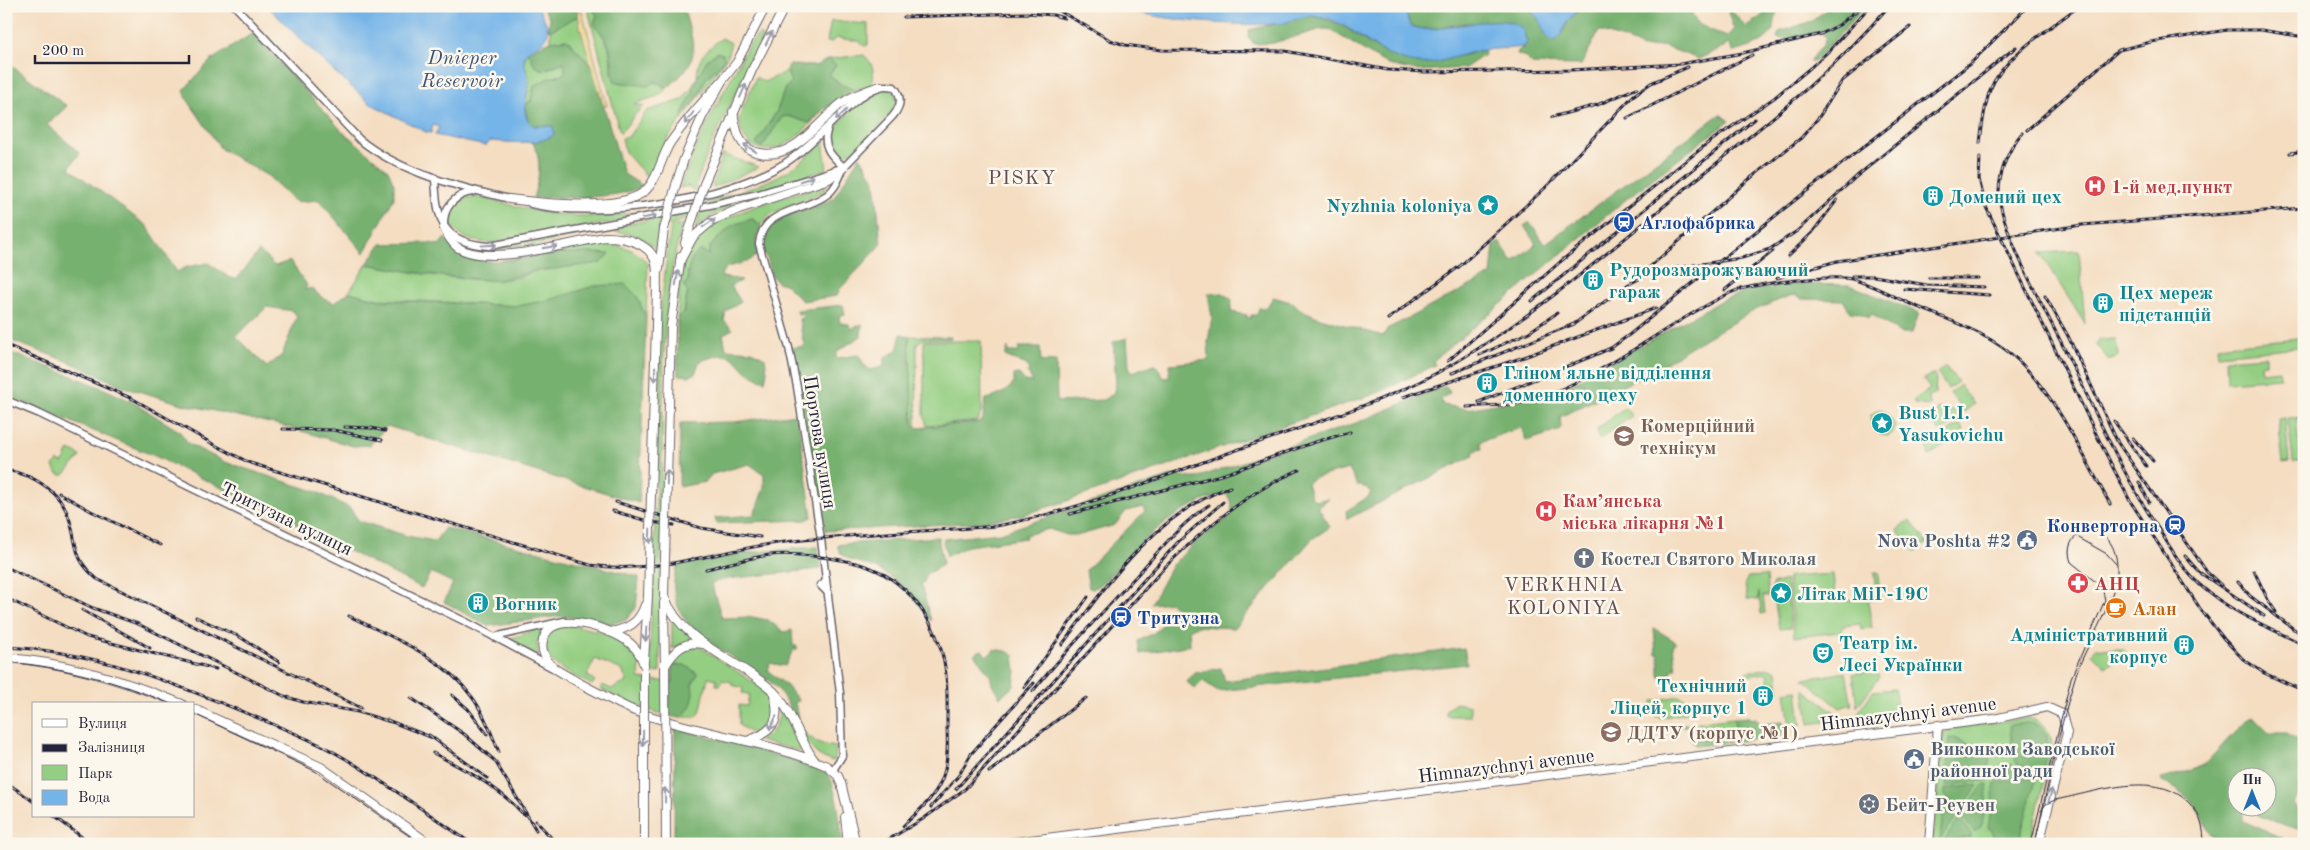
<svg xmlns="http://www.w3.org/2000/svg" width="2310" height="850" font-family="'Old Standard TT',serif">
  <rect width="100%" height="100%" fill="#fbf7ec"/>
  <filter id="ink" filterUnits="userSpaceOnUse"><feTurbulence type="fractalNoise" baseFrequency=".02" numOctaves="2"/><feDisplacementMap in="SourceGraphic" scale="10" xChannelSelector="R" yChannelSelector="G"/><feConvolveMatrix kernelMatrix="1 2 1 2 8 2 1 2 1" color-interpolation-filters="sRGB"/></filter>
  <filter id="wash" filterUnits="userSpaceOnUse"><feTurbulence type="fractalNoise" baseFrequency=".0096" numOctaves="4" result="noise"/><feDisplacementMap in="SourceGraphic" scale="20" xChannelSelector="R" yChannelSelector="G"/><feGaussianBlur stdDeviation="1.12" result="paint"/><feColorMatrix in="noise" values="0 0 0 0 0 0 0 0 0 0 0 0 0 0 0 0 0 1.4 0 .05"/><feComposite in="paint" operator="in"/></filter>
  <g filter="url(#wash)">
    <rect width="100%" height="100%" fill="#f4ddc1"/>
    <g fill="#94ce82" stroke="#5b785e">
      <path d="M587,6H590L597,15L594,23C610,46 610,45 611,73L662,84L663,87L667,88L658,96L634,104L644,106C634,114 629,124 620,133Z"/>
      <path d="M578,16L592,67L567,39L551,41V30Z"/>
      <path d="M831,21L868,24V45L864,46L859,41L837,38L831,42H827Z"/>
      <path d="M760,34L762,37L759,45L709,149L694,191L688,186L680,188C694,145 715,108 736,69C742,58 749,40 760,34Z"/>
      <path d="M722,38L731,43L727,57L695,102L705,80L724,60H707L697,79C697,57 706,50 722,38Z"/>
      <path d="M528,51L535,66L544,70L565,62V71L563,75L549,78L534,86L530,102L525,103L524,60Z"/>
      <path d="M864,55C873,63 876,74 871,85L854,90L842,85L828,75L836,65L829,59Z"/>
      <path d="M787,71L791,83L785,88L777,111L756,144L762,147L782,117L788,116L809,123L823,110C813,121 802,134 789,142C765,158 740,148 739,118L756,77L764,82Z"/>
      <path d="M692,87L694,91L683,112L682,119L666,141L649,179L625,152L622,138L628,137L647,111L682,100Z"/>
      <path d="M886,88L894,91L897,103C887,118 856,159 836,155C812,135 868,93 886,88Z"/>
      <path d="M823,142L827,169L766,189L694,208L493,243C475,242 458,239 449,222C448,209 460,198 473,197C481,197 491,200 499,202C521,207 543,214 566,215C630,220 731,203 788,171C801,163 812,152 823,142Z"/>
      <path d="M722,154L759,167L712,188Z"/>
      <path d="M825,175L727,209L713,215L695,229L700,216L673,223L676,226L683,224C661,294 664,368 662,441C661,519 660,595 660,672L649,674L656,497L659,322L671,224L659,226L656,250C612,201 524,267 469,248C464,246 460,246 456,241L475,248L496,249L728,205Z"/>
      <path d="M824,185L826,186L825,190L769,215L761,225L752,219L709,250V256L687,271C689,289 687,308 677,323C679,299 678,273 688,251C702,216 790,196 824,185Z"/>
      <path d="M608,244C626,246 636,250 648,264L646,318L637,296L549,300L518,306L378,299L349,292L367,264C400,270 507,292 532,271C537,267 540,260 544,256L501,263L503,260Z"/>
      <path d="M2079,251L2085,324L2040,253Z"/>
      <path d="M909,336L951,337V339H923L917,343L916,428L913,425Z"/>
      <path d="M2298,338L2299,347L2218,355L2217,346Z"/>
      <path d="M2116,339L2118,356L2109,360L2096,345L2098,340Z"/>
      <path d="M924,341H981L982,412L977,421L927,426L924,415Z"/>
      <path d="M2266,356V363L2261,364L2262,372L2279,370L2280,378L2227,382L2226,359Z"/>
      <path d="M1945,366L1958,382L1948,389L1937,373Z"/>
      <path d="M1933,374L1936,378L1935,394L1929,396L1930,406L1914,404V400L1930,389L1923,379Z"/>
      <path d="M1960,385L1974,404L1964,412L1950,393Z"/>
      <path d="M1625,408L1632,416L1599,440L1597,429Z"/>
      <path d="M1938,408L1959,412C1959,421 1947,427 1940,432L1933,424L1934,420L1936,421L1939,414L1937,413Z"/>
      <path d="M1880,409L1886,413L1895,425L1894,432L1888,436L1881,435L1870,421L1871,414Z"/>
      <path d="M2304,417V418L2296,419L2301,461L2293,462L2288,418Z"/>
      <path d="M2285,418L2289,462L2283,463L2278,419Z"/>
      <path d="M1960,423L1964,431L1929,456L1927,448Z"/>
      <path d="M69,450L78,454L80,457L64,475H60L55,471L53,466L58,461L63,463Z"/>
      <path d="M1910,520L1927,543L1915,552L1897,530Z"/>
      <path d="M1874,573H1878L1880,599L1868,601L1872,628L1861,629L1860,624L1843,626L1840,632L1794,637L1788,577L1833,574L1836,602L1876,597Z"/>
      <path d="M1766,576L1768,596H1763L1765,613L1761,614L1759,592L1758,600L1747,599L1745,583L1748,577Z"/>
      <path d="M1786,580L1791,628L1779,629L1772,584Z"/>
      <path d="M672,619L694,639L672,649Z"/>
      <path d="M549,625L537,643L539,657L506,640Z"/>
      <path d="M571,625C593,630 629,635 639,659C641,665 639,673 639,679L672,682V665L675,655L686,647H700L768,692C781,713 772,724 754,735L739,725V705L747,706L749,694L742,693L743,688L732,685V682L722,680L720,685H716L717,679L708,677L700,713L696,717C662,719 632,704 602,690L600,689L602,685L612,689L627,682L622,670L595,659L587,675L595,681L592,685C576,676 539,664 546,640C550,628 561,627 571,625Z"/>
      <path d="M2095,648L2122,649L2128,654L2105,667L2092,654Z"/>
      <path d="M1770,668L1777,671L1779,690L1770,691L1768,674L1766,673L1746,676V672Z"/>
      <path d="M1876,670L1879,677L1857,707L1853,674Z"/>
      <path d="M1846,672L1852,707L1849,705L1840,708L1804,679Z"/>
      <path d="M1804,689L1838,715L1839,720L1809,724Z"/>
      <path d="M1895,689L1897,712L1858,718V713L1873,691Z"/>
      <path d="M1797,690L1801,725L1790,726L1785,692Z"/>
      <path d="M1679,696L1688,701L1690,706L1686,713L1660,718L1651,714L1649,709L1653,701Z"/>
      <path d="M1456,703L1470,706V716H1446V710Z"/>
      <path d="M779,704L805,752L759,741C774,733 781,722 779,704Z"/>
      <path d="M1734,718L1736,736L1695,740L1693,723Z"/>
      <path d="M2028,718C2043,722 2049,728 2052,743L2030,844H1932L1943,733L1954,728Z"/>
      <path d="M802,731L819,744L836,747L835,760L831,761C814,755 809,747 802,731Z"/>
    </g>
    <g fill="#77b170" stroke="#4c6a56" fill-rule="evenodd">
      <path d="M542,6H577L578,16L551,30L548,29L550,19Z"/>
      <path d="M590,6H683C694,47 704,58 667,88L655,81L648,86L615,82C610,70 613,59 609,47C607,38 599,31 594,23L597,15Z"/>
      <path d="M1413,6C1448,9 1485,6 1520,6C1537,10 1545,27 1555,41L1570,18L1584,6H1694L1692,16L1700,25L1727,37L1734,30L1728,13L1732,11L1746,27L1771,9L1769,6L1779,7C1775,14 1776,18 1774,26C1770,42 1747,49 1733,52L1729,44L1699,59L1663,46L1642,48L1635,43L1599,31L1581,65L1532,64L1524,56L1517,55L1518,51L1524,47C1513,41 1481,24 1471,23C1453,22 1404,43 1407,11Z"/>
      <path d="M1831,6H1866L1816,60L1809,62L1823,45L1826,37L1819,31L1792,40L1777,38L1779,32L1812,21Z"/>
      <path d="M1308,16C1349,20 1360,44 1395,57C1403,61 1453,57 1464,55C1471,54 1477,51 1483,50L1484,55L1465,68L1417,71L1388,65L1329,29H1322L1273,43L1254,44L1248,36L1249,30Z"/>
      <path d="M253,33L342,131L388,170L394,184V198L364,253L319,200L296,202L268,176L221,149L187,99L184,90L210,61Z"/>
      <path d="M567,39L592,67L624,174L643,186C618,200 562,197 533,198C539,178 543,161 532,141L549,138L554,134L548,126C528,129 526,121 525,103L531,102L534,86L549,78L563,75L565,71L564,62L543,70L535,66L528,51L551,41Z"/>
      <path d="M717,52L723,54L724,60L705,80L695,102L682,119L683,112L694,91L692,87L707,60Z"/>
      <path d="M829,59L836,65L829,75L842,85L854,90L823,110L809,123L788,116L782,117L762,147L756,144L777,111L785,88L791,83L787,71L789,65L815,66Z"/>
      <path d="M6,62L67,106L47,125L80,153L69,168L147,226L177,272L187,267L208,263L230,278L237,279L259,251L275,266L290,261L307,285L305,290L311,288L324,299L334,303L349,292L379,300L518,306L549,300L594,286L625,284L637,296L646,318L639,503L387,426L370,445L353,446L284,426L182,404L125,387L67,361L6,339ZM267,307L293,311L297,316L282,355L267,367L236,336Z"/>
      <path d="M1720,114L1729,121L1630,196L1433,361L1435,365L1380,392L1064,502L1022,515L982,522L826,531L791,348L804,346L799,319L802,318L803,314H798L797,310L843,305L845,314L839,316L840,323L849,324L850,329L862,324L861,336L836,352V358L859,355L864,365L870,370L883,367L885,358L897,350L901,334L909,336L913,424L917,428L980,422L983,419L986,399C997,397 1006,392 1014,383V375L1019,374L1025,381L1033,382L1027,372L1029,370L1027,365L1005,356L1008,347V352H1019V347H1040L1041,362L1056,361L1057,402L1103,400L1113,394L1116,384L1113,342L1127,338L1129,367L1133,372L1145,367L1156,365L1164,378L1169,377L1170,364L1209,360L1208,342L1212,317L1208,294L1223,293L1232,300L1231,312L1247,315V318H1251V315H1257L1259,308L1267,307L1273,297L1294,303L1300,309L1320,318L1383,336L1387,329L1491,275L1494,245L1500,242L1513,262L1536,244L1524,226L1530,222L1545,244Z"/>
      <path d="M860,156L875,181L881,245L840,289L837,296L802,301L785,284L777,282L771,275L768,260L763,252L761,242L766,229L773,221L787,214L818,206L833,199Z"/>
      <path d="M752,219L761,225L756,240L759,254L747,262L727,267L721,274L722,277L742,280L731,286L741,302L726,311L724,321L733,329L723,334L726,349L752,351L765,358L767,371L765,381C731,372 745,342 699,362L695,374L689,376L678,375L677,323L679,316L683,314L688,293L684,286L688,280C687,269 690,259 699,251H703L709,255L710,246L732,225Z"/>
      <path d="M445,238C470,272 509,260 544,255C566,253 588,252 610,254L601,263L531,272L497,281L425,274L367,264L381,244L430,243L439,245Z"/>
      <path d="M1795,284L1850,285L1919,313L1912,333H1900L1871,314L1868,318L1859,313L1850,312L1843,300L1801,299L1795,295L1789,296L1755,310L1690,347L1657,369L1560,417L1561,427L1558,431L1526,441L1522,427L1480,442L1482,449L1474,451L1473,456L1347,519L1346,511L1368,497L1371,492L1361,485H1357L1349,469L1314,478L1307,483L1311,496L1316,501L1329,498L1318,507L1330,527L1312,539L1234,628L1197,626L1189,630L1190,645L1140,654L1138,641L1154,633L1177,609L1170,602L1151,604L1172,565L1199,539L1231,516L1232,504L1227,494C1192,500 1159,525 1135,549C1121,563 1110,579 1093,589L1089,588L1086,570L1145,511L1143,507L1126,511L1115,525L1080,535H1067L1049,529L1025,535L1026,538L968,546L947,556L943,542L944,539L1000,533L1172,476C1181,474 1187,479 1196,478L1356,423L1442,387H1447L1450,393L1441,399L1443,405L1467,409L1535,397L1579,380L1722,300L1752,290Z"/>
      <path d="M6,351L93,384L131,401L179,431L189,444L225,462L317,492L350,508L359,521L407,536L435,541L445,528L639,577L636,608L626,620L609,624L560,616L488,626L444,602L453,583L431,572L422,588L274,513L157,457L6,395Z"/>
      <path d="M797,414L812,517L806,520L716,523L715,518L754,515L764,488V474L749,464L712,474L705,482L679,487L680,423L734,422Z"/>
      <path d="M938,537L943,563L941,566L926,574L924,582L921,584L931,621C912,595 904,583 875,568C864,563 836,559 838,545L844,544Z"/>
      <path d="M818,547L821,569L726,579L711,583L722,618L752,617L768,620L784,632L792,630L793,646H797V650H793L785,666L770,663L768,671L786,685L799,701L795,702L798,719C788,709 785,693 769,681C730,651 658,629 677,566C723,554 770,550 818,547Z"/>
      <path d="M1654,628L1676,642L1673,646L1676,669L1671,670L1672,673L1661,678L1659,676V654H1656Z"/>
      <path d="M1464,648L1467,664L1218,691L1203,681L1195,689L1187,682L1195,672C1204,672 1212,669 1221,668L1225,681Z"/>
      <path d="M993,649L1006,651L1014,655L1016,672L1014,686L1000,697L992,684L990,675L974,654L982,650L986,656L993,652Z"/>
      <path d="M672,665H685L698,674L692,684C694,700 694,706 680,718L669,716V682H673Z"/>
      <path d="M1749,717L1750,719L1756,718L1761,724L1783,722L1785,732L1782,736L1696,746L1690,739L1689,726H1683L1682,724L1693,723L1695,740L1736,736L1734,718Z"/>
      <path d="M2253,717L2269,733H2287L2304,744C2304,765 2307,787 2293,803L2304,814V831L2261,817L2249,809L2243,813V821L2284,839L2288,844H2214C2213,837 2211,835 2208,829C2198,806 2186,792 2162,782L2161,779L2193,770L2206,763L2247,719ZM2238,778H2268V808H2238Z"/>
      <path d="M2026,723C2058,725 2046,755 2041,775L2016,763L2009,725Z"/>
      <path d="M675,728C699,735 818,762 829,776C836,786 841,829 843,843L674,844Z"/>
      <path d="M1949,738H1954L1989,755L1990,768L1989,780L1946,786Z"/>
      <path d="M2012,765L2028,773L2029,776L1996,780L1998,768Z"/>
      <path d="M2032,778L2035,780L2019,842L1994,837L1991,829L1988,828L1995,783Z"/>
      <path d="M1985,784H1988L1982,826L1974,832L1961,816L1981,787Z"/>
      <path d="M1978,785L1959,813L1945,795V789Z"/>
      <path d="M1944,800L1957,816L1940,840Z"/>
      <path d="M1959,819L1971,834V837L1944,841Z"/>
    </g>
    <path fill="#eeda9e" stroke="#887e6c" d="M577,6H580L584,19L607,106L603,105L580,28Z"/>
    <g fill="#75b4e8" stroke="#4c6b92">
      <path d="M267,6H538C540,14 549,23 548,32C547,47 529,44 525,56C522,64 529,74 529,83C528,98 518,115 534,126H553L554,134C543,146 506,142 490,141L486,146L435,135L439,127L433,125L431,133L426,132L371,104L328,66Z"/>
      <path d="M1117,6H1413L1407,11C1407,16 1407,25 1414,27C1440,37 1501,7 1523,29L1527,42L1524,47C1509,49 1494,48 1478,51C1447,57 1432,71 1397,58C1367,48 1343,14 1309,16C1298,17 1287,24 1276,24C1234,26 1155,21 1117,6Z"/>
      <path d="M1520,6H1584L1570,18L1560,36L1555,41C1541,42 1545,11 1520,6Z"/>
    </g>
  </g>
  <g filter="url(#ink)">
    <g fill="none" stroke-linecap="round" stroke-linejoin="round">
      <g stroke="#6c636a" stroke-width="9">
        <g id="minor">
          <path d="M235,6L359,139C400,173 462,188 514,200"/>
          <path d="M827,131C822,147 832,157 844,167C840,177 835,190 825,196C802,212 762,209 759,244L789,348L797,387L821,539L840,693L842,756L833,770"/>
          <path d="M435,178C437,221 442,243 489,246L710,205L758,194L820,175L844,167L893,116C901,106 903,97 894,87C889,86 884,85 879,87C850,97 815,145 785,163C726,200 598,220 531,204"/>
          <path d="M444,225C443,207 456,194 473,192"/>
          <path d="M6,400L40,414L466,622L551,667"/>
          <path d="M826,579L824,584L820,585L828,593"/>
          <path d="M494,637L564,621"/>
        </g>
      </g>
      <g stroke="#6c636a" stroke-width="10">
        <g id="major">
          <path d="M733,112C736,130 739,150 760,153C795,160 818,121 842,103C853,95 867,90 880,86"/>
          <path d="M704,184L752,70L785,6"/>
          <path d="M676,185L684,159L702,117L722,81L737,62L766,6"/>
          <path d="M509,199C540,203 621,212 645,191C658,179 661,158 670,143C685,121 703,101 722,81"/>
          <path d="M444,228C447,235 451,242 457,247C489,268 569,242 606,237C624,237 652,243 656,264C658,273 656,283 657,292"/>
          <path d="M685,243L691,224"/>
          <path d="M680,261L693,237L713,220L739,209L829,179L844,167"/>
          <path d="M659,269L664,229"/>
          <path d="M656,325L657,288"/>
          <path d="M671,326L681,256"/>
          <path d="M664,596C683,645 737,658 773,691C790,707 800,740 814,760"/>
          <path d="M664,603L665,667"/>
          <path d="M610,632C628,629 639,623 645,605"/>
          <path d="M6,658C67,662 126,681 182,704"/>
          <path d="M644,661L648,596"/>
          <path d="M644,665C642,658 638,651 633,646C618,630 557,609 545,635C539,646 544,658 552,666C557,672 624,707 635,711C697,734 766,740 827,766L838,776L841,783L856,844"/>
          <path d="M665,666C674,651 684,640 703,644"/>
          <path d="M194,709L321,767L430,844"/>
          <path d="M747,741C771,733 782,722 774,695"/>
          <path d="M845,817L848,844"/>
          <path d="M998,844L1994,719L2047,707L2062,714L2067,733L2039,844"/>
          <path d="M1929,844L1938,725"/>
        </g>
      </g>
      <use href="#minor" stroke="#fff" stroke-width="6"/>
      <use href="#major" stroke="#fff" stroke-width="8"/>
      <g stroke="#22223b" stroke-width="1">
        <path d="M2079,538L2107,554L2116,564"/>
        <path d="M6,662C61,666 120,682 171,704"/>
        <path d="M194,714L315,771L421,844"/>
        <path d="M2041,811L2046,804L2055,800C2097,792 2158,768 2191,805C2201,816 2204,829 2204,844"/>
        <path d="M2031,844L2071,678L2105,600L2102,587L2071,562C2064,543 2077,529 2097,531C2112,538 2118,555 2117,572C2114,607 2083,648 2074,681C2058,735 2047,789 2035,844"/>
      </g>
      <g stroke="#22223b" stroke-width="3">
        <g id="rail">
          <path d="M1051,6L1110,40L1125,45L1162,50L1285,51L1388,70L1426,72L1571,70L1680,64L1743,53L1821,34L1839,25L1862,6"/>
          <path d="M904,17L1027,13L1053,15L1064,18"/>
          <path d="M1552,117L1597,105L1637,88"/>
          <path d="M1627,118L1752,55"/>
          <path d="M2027,130L2119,50L2151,42L2227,30H2261L2304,37"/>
          <path d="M2022,133C2009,148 1999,172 1999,192C1999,228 2044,308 2061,342C2094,408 2122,475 2163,536C2172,550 2180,564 2191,576C2221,609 2265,625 2304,645"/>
          <path d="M1980,143C1982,126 1984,107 1990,90C2004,55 2050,29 2079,6"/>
          <path d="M2290,153L2304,151"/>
          <path d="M1980,157L1979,179L1986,207L2099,440L2130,501L2159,545L2201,610L2224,639L2243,659L2264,673L2304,691"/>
          <path d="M1788,256L1812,233L1837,200"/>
          <path d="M1643,273L1747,181L1801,138L1819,117L1842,81L1910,27"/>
          <path d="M1852,276H1874L1927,285L1984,287"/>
          <path d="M1777,278L1837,261L2082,225L2304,208"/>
          <path d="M1929,278H1978"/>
          <path d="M1904,289L1989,295"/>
          <path d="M1725,290L1773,251"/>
          <path d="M2045,296L2068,336L2118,443L2207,572L2221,585"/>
          <path d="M1532,301L1755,119"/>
          <path d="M1388,319L1460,266L1545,188L1634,95L1651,83L1688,67"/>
          <path d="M6,345L133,399L213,444L250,463L590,565C653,575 715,552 777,543C849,533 924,532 996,526C1083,510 1165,475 1248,446C1318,421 1394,400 1458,361C1543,310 1620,242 1697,179C1764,125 1832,73 1889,6"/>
          <path d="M1480,355L1529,332L1557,313"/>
          <path d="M1448,361L1560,262L1708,143L1774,98L1810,68L1830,50L1870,6"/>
          <path d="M1452,373L1574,324L1629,284L1649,274L1668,269L1742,258L1770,249L1797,231L1857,176L2016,47"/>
          <path d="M1403,397L1524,357L1656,308"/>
          <path d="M1479,402L1590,357L1611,348L1629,335L1785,208L1971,63L2028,6"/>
          <path d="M1467,407C1489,405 1515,406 1536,399C1607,375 1663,325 1730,293C1750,283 1830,275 1852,279C1870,284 1889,294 1906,302C1945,319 1990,332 2021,363C2060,403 2083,456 2110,504"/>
          <path d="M2114,421L2146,466"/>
          <path d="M345,427L371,428L385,431"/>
          <path d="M283,429L333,430L382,440"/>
          <path d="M2133,438L2153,461"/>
          <path d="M6,470C35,475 62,492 70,521C78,549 73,558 97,579L306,681"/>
          <path d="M2139,482L2149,502"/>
          <path d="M59,493L91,511L160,545"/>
          <path d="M616,502L701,528L760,537"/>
          <path d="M613,511L651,522L674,525"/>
          <path d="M1070,514L1225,474L1312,443L1350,432"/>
          <path d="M2185,556L2199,572L2264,616"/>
          <path d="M6,567L93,608L138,624L284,696L303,702L358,712L391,722"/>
          <path d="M706,569C727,564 749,558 770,555C793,552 849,559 871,568C911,584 938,625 945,667C948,685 947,705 947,723C947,739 949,757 944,773C938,795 919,811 903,826"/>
          <path d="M2254,571L2268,600L2276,612"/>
          <path d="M2238,582L2250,596L2303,636"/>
          <path d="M6,598L87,637L216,669"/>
          <path d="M82,610L150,648"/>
          <path d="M349,616C393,638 442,656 472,697C484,713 491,733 499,752"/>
          <path d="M196,617L240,637L279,662"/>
          <path d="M1062,645C1107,584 1156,513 1230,487"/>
          <path d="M6,647C95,651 165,680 246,713C279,727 315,740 346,759C389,785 430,815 472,844"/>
          <path d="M301,678L361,708"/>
          <path d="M1024,687L1088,597"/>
          <path d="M1033,691C1066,650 1102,613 1138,574C1160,550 1181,523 1209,505"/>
          <path d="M452,695L468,709L487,734"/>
          <path d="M411,698L464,734L495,761L536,830"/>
          <path d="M387,720L433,738"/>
          <path d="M429,735L487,778"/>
          <path d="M987,735L1034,683"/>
          <path d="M433,753C466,770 499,787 524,815"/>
          <path d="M989,772L1086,698"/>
          <path d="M6,782L34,802"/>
          <path d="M956,789L1178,542L1223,502"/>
          <path d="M931,807L959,775L971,754L991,731"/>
          <path d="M54,816L91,844"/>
          <path d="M536,821L557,844"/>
          <path d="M881,844L923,819L965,789L1166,566C1205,528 1249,491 1299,470"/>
        </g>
      </g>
      <use href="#rail" stroke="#fbf7ec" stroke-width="1" stroke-dasharray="4" stroke-linecap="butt"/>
      <g stroke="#6c636a" stroke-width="10" stroke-linecap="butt">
        <g id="major-bridge">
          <path d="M691,224L704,184"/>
          <path d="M664,229L676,185"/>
          <path d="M648,596L656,325"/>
          <path d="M664,596L671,326"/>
          <path d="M665,667L666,844"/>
          <path d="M644,844V672"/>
        </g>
      </g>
      <use href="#major-bridge" stroke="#fff" stroke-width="8"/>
    </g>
    <defs><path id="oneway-shaft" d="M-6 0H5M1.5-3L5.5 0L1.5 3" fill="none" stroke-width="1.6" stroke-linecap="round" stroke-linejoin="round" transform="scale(1.25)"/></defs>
    <g stroke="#9c9ca7">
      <use href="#oneway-shaft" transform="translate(769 38) rotate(-63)"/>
      <use href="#oneway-shaft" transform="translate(743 91) rotate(-66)"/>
      <use href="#oneway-shaft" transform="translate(841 115) rotate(135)"/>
      <use href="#oneway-shaft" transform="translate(689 118) rotate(127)"/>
      <use href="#oneway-shaft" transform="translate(750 148) rotate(-147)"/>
      <use href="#oneway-shaft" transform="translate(807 179) rotate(-18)"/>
      <use href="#oneway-shaft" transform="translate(649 217) rotate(-11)"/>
      <use href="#oneway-shaft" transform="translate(709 223) rotate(-34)"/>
      <use href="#oneway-shaft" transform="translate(489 245) rotate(-3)"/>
      <use href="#oneway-shaft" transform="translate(550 247) rotate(-10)"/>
      <use href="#oneway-shaft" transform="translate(677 278) rotate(-80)"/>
      <use href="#oneway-shaft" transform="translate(655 374) rotate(91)"/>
      <use href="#oneway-shaft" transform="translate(667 477) rotate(-89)"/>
      <use href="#oneway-shaft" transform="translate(650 536) rotate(92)"/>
      <use href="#oneway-shaft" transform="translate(646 634) rotate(93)"/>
      <use href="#oneway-shaft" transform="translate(773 723) rotate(116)"/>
      <use href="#oneway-shaft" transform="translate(643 738) rotate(91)"/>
      <use href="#oneway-shaft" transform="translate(665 795) rotate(-91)"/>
      <use href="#oneway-shaft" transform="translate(2050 796) rotate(-75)"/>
    </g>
  </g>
  <defs>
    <g id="hospital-disc" transform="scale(1.125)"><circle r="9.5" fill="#e0444e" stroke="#fbf7ec"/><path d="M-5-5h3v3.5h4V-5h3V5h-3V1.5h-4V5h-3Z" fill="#fff"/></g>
    <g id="building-disc" transform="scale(1.125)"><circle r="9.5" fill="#0f9aa8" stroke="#fbf7ec"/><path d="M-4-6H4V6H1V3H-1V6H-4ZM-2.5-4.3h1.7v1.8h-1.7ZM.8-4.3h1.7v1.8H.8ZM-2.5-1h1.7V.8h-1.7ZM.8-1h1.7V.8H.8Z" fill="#fff"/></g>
    <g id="sight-disc" transform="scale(1.125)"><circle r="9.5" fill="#0f9aa8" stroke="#fbf7ec"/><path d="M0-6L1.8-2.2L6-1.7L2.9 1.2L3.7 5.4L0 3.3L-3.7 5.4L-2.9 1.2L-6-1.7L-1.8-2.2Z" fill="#fff"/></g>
    <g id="station-disc" transform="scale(1.125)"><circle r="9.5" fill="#1a4fb4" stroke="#fbf7ec"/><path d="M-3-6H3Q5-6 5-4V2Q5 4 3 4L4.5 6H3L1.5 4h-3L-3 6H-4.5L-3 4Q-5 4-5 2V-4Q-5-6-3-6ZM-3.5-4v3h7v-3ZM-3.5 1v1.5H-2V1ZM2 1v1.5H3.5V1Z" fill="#fff"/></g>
    <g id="university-disc" transform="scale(1.125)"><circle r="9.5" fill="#8d6e63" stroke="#fbf7ec"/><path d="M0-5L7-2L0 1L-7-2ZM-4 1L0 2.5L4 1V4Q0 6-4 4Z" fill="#fff"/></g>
    <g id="civic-disc" transform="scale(1.125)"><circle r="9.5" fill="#5c6f8a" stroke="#fbf7ec"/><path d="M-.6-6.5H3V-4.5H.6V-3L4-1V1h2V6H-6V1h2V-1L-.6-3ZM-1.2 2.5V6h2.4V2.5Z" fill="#fff"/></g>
    <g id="church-disc" transform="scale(1.125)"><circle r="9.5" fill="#6b7280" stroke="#fbf7ec"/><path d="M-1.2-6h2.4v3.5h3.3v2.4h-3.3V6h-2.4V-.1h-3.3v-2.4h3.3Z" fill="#fff"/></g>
    <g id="pharmacy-disc" transform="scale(1.125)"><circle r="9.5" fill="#e0444e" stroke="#fbf7ec"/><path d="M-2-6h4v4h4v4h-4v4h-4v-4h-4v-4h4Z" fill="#fff"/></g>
    <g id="cafe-disc" transform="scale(1.125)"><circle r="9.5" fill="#e8710a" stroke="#fbf7ec"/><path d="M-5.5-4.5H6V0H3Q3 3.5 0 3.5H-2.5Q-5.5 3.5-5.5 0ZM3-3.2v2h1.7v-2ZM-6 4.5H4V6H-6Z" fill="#fff"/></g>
    <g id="theatre-disc" transform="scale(1.125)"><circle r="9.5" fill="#0f9aa8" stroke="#fbf7ec"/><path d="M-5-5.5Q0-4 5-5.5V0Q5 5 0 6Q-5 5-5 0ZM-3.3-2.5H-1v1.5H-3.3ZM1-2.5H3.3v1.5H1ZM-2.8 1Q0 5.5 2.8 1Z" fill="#fff"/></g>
    <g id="synagogue-disc" transform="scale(1.125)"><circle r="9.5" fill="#6b7280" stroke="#fbf7ec"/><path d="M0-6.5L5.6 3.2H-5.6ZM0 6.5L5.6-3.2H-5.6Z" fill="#fff"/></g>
  </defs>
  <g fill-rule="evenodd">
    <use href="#hospital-disc" x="2095" y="186"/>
    <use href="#building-disc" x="1933" y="196"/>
    <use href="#sight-disc" x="1488" y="205"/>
    <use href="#station-disc" x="1624" y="222"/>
    <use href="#building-disc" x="1593" y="280"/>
    <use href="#building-disc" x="2103" y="303"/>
    <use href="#building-disc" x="1487" y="383"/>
    <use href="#sight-disc" x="1882" y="423"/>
    <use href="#university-disc" x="1624" y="436"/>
    <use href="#hospital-disc" x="1546" y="511"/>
    <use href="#station-disc" x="2175" y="525"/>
    <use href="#civic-disc" x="2027" y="540"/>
    <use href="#church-disc" x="1584" y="558"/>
    <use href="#pharmacy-disc" x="2078" y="583"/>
    <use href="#sight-disc" x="1781" y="593"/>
    <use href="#building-disc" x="478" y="603"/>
    <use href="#cafe-disc" x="2116" y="608"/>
    <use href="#station-disc" x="1121" y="617"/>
    <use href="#building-disc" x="2184" y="645"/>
    <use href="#theatre-disc" x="1823" y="653"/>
    <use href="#building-disc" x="1763" y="696"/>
    <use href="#university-disc" x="1611" y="732"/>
    <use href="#civic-disc" x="1914" y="759"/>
    <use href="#synagogue-disc" x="1869" y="804"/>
  </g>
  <g text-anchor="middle" stroke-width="5" stroke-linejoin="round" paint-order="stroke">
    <g font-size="19" font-weight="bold" fill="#be3a42" stroke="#fbf7ec" text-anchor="start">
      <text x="2111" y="193">1-й мед.пункт</text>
      <text x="1562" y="507">Кам’янська<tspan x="1562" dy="22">міська лікарня №1</tspan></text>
      <text x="2094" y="590">АНЦ</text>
    </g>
    <g font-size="19" font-weight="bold" fill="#0d838f" stroke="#fbf7ec" text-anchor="start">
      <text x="1949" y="203">Домений цех</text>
      <text x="1472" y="212" text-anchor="end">Nyzhnia koloniya</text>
      <text x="1609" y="276">Рудорозмарожуваючий<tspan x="1609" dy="22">гараж</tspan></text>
      <text x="2119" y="299">Цех мереж<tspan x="2119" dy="22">підстанцій</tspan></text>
      <text x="1503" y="379">Гліном'яльне відділення<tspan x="1503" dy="22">доменного цеху</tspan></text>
      <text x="1898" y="419">Bust I.I.<tspan x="1898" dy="22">Yasukovichu</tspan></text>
      <text x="1797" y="600">Літак МіГ-19С</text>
      <text x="494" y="610">Вогник</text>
      <text x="2168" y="641" text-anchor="end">Адміністративний<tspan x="2168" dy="22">корпус</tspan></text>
      <text x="1839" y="649">Театр ім.<tspan x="1839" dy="22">Лесі Українки</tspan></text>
      <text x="1747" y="692" text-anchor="end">Технічний<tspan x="1747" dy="22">Ліцей, корпус 1</tspan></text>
    </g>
    <g font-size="19" font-weight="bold" fill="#164399" stroke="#fbf7ec" text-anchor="start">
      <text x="1640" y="229">Аглофабрика</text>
      <text x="2159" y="532" text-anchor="end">Конверторна</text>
      <text x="1137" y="624">Тритузна</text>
    </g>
    <g font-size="19" font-weight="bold" fill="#785e54" stroke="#fbf7ec" text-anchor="start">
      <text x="1640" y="432">Комерційний<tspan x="1640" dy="22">технікум</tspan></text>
      <text x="1627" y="739">ДДТУ (корпус №1)</text>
    </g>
    <g font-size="19" fill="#22223b" stroke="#fbf7ec">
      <text transform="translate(821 442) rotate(81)" y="7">Портова вулиця</text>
      <text transform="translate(287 518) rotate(26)" y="7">Тритузна вулиця</text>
      <text transform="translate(1908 713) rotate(-7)" y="7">Himnazychnyi avenue</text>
      <text transform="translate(1506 765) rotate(-7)" y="7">Himnazychnyi avenue</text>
    </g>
    <g font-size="19" font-weight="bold" fill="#4e5e75" stroke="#fbf7ec" text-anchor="end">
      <text x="2011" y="547">Nova Poshta #2</text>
      <text x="1930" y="755" text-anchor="start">Виконком Заводської<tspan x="1930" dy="22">районної ради</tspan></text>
    </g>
    <g font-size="19" font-weight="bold" fill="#5b616d" stroke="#fbf7ec" text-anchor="start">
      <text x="1600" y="565">Костел Святого Миколая</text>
      <text x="1885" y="811">Бейт-Реувен</text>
    </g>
    <g font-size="19" font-weight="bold" fill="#c56008" stroke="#fbf7ec" text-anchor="start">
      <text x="2132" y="615">Алан</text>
    </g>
    <g font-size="20" font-style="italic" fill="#3f5578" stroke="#fbf7ec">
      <text x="462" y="64">Dnieper<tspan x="462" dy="23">Reservoir</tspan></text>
    </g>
    <g font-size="20" letter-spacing="1" fill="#664c52" stroke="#fbf7ec">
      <text x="1022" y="184">PISKY</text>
      <text x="1564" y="591">VERKHNIA<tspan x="1564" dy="23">KOLONIYA</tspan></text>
    </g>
  </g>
  <rect width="2310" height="850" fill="none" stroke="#fbf7ec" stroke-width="25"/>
  <rect x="32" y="702" width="162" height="115" fill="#fbf7ec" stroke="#a4a2a5"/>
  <rect x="42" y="719" width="25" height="8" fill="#ffffff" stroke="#a4a2a5"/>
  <text x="78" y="728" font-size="15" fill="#22223b">Вулиця</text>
  <rect x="42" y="744" width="25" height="8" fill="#22223b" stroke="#a4a2a5"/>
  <text x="78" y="752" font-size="15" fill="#22223b">Залізниця</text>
  <rect x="42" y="765" width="25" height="15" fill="#94ce82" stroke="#a4a2a5"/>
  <text x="78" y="778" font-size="15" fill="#22223b">Парк</text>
  <rect x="42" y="790" width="25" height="15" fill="#75b4e8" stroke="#a4a2a5"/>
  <text x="78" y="802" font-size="15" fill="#22223b">Вода</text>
  <g transform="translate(2252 792)"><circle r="24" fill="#fbf7ec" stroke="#a4a2a5"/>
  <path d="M0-4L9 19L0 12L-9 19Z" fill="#1f6fb2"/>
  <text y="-8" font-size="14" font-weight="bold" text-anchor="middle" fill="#22223b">Пн</text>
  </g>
  <path d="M35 55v8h154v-8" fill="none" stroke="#22223b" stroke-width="2.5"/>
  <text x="42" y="55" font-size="15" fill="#22223b" stroke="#fbf7ec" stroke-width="4" paint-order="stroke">200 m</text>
</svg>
